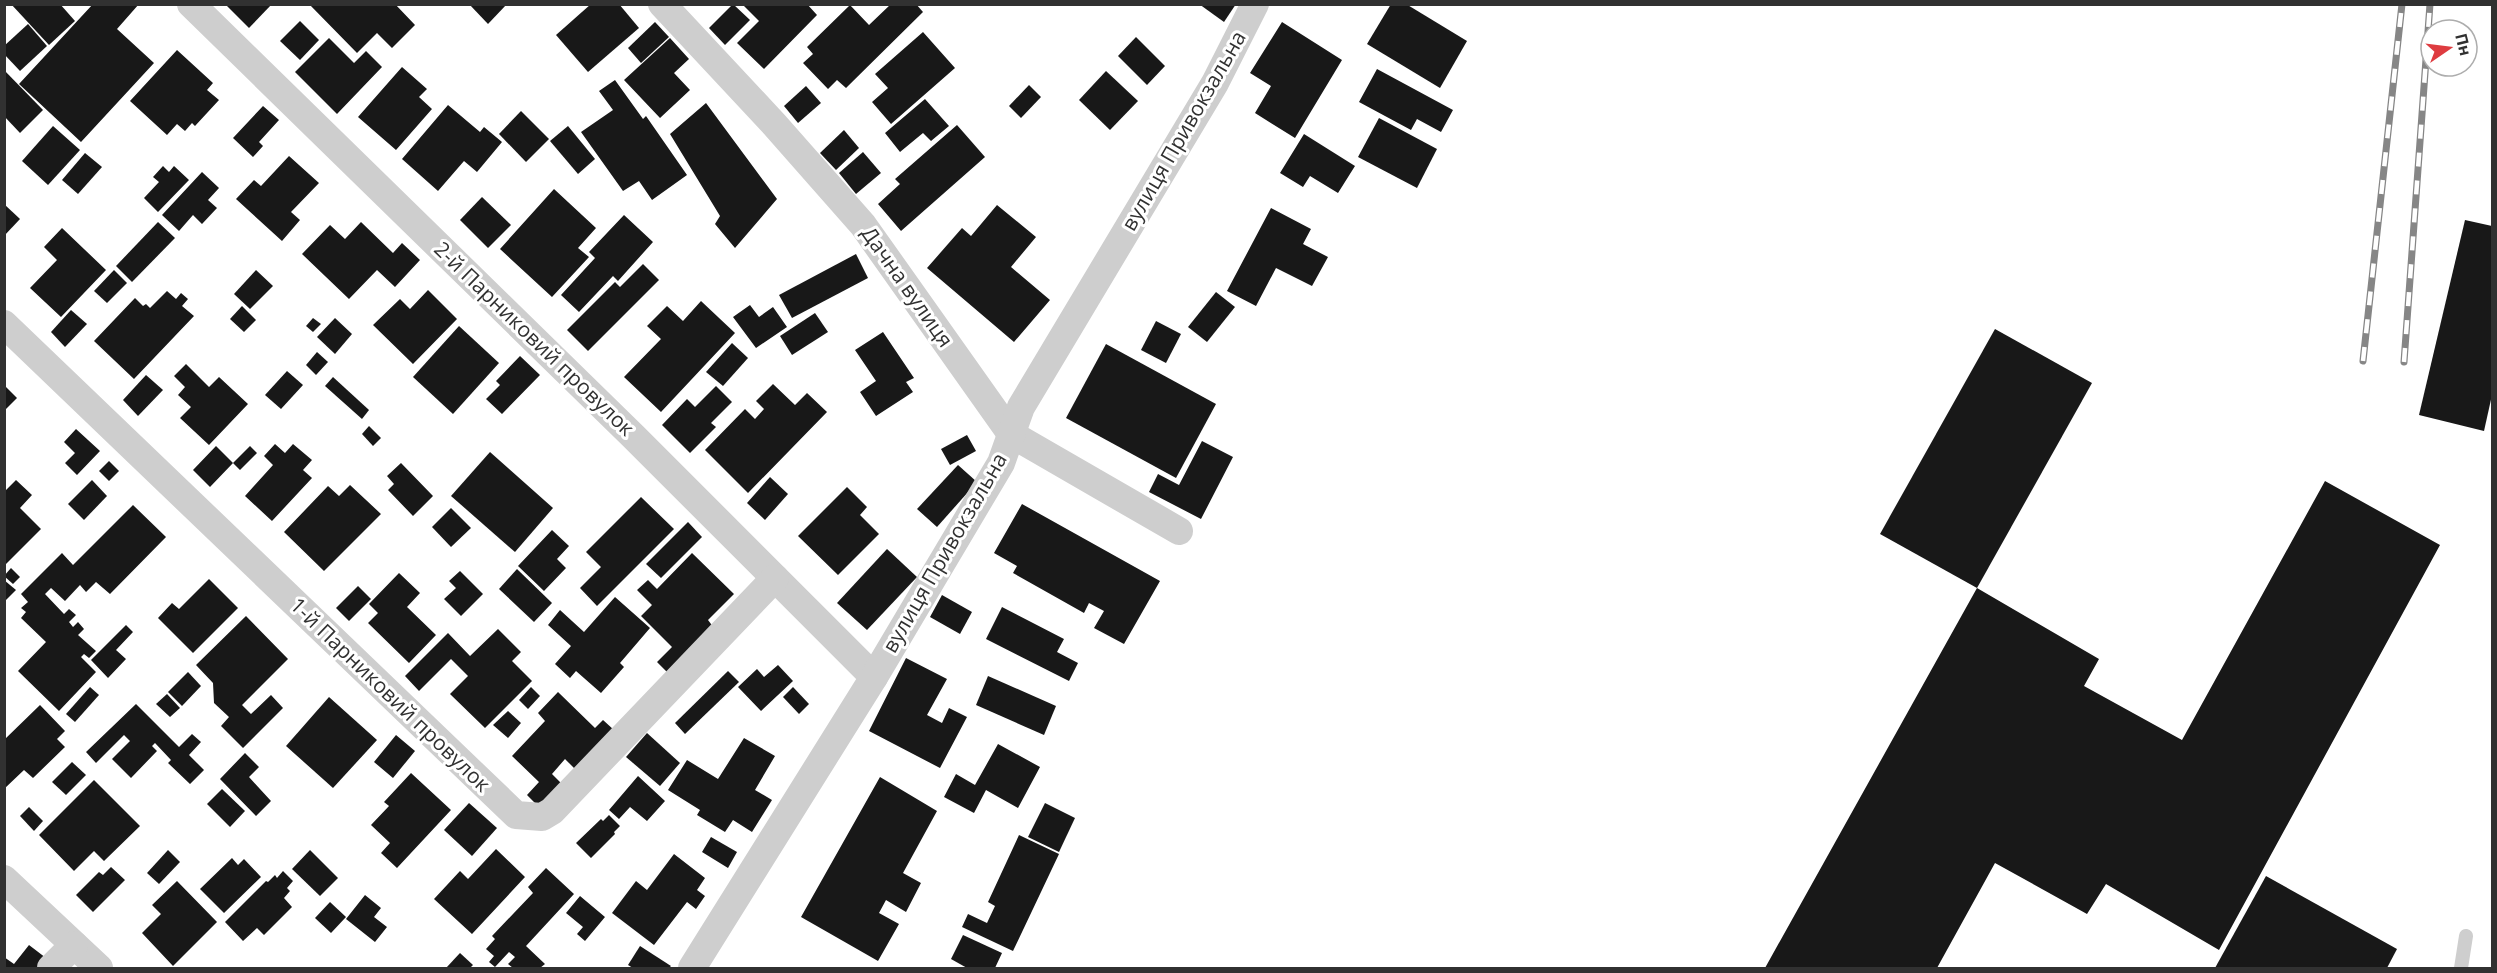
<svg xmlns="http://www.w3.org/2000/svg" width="2497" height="973" font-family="'Open Sans',sans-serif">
  <rect width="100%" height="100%" fill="#fff"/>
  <g fill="#181818">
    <path d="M11,4H60L75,21L49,45Z"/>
    <path d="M93,4H139L117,29L154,63L81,142L19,84Z"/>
    <path d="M225,4H272L249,28Z"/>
    <path d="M309,4H395L415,25L392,48L377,33L357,53Z"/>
    <path d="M469,4H507L488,24Z"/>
    <path d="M591,4H619L639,28L588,72L556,35Z"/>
    <path d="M733,4L750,20L725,45L709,28Z"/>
    <path d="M742,4H807L817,15L764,69L737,43L759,21Z"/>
    <path d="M891,4H916L923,12L846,88L837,80L828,89L803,63L813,54L807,47L850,5L869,25Z"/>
    <path d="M1199,4H1236L1224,22Z"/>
    <path d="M1391,4H1406L1467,41L1440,88L1367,44Z"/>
    <path d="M300,21L319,40L300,60L280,41Z"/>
    <path d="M655,22L669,37L641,63L628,48Z"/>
    <path d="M1282,22L1342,60L1295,138L1255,113L1271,86L1250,73Z"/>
    <path d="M28,24L47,46L20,71L4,54V46Z"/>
    <path d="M923,32L955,68L891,124L872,102L888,88L875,74Z"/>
    <path d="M1136,37L1165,66L1147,85L1118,56Z"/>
    <path d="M329,38L354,63L366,51L382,67L337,114L295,72Z"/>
    <path d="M670,38L689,59L674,73L690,90L660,118L624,80Z"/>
    <path d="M177,50L213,83L207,90L219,100L195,126L192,123L185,131L177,124L167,135L130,101Z"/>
    <path d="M402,67L427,89L419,97L432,109L396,150L358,117Z"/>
    <path d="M1377,69L1453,110L1441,132L1417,119L1411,130L1359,102Z"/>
    <path d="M4,70L43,110L20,133L4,116Z"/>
    <path d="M1106,71L1138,101L1110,130L1079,100Z"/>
    <path d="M615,80L643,119L646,116L687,175L652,200L639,181L623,191L581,132L613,110L599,91Z"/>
    <path d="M1029,85L1041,97L1021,118L1009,106Z"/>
    <path d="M806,86L821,103L798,123L784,106Z"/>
    <path d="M925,99L949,126L931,141L923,133L900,152L885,133Z"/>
    <path d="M706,103L777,199L735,248L715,224L720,216L670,134Z"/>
    <path d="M448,105L480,132L484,127L502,142L477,172L464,161L438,191L402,159Z"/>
    <path d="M263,106L279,120L259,142L263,146L253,157L233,138Z"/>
    <path d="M521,111L549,139L526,162L499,134Z"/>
    <path d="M1379,118L1437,149L1417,188L1358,157Z"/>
    <path d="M957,125L985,157L901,231L878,204L900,184L895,179Z"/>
    <path d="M53,126L80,150L48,185L22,161Z"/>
    <path d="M568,126L595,159L578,174L550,141Z"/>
    <path d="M844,130L859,148L836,170L820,153Z"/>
    <path d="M1304,134L1355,166L1338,193L1310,176L1303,187L1280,173Z"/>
    <path d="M863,152L881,173L856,194L839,173Z"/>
    <path d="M85,153L102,167L78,194L62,180Z"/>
    <path d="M289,156L319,183L291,212L300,220L282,241L236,199L254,180L261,186Z"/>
    <path d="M163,166L169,172L174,166L189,180L158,212L144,198L159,182L153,177Z"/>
    <path d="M202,172L219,188L208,200L217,208L202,224L193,215L179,231L162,215Z"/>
    <path d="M554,189L596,228L578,248L589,257L552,297L500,249Z"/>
    <path d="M482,197L511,225L488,248L460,220Z"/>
    <path d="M4,204L20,219L4,236Z"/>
    <path d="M997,205L1036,237L1011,267L1050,300L1014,342L927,268L962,228L971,236Z"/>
    <path d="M1271,208L1311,229L1303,244L1328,257L1312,286L1276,268L1256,306L1227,291Z"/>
    <path d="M624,215L653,242L618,281L613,276L579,312L561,295L595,258L589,252Z"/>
    <path d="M2465,220L2492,226V395L2484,431L2419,415Z"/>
    <path d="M158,222L175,238L132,282L116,266Z"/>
    <path d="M361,222L393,253L402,243L420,260L395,287L377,270L349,299L302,254L330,225L345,239Z"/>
    <path d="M62,228L106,270L61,317L30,288L57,260L44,247Z"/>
    <path d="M856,254L868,278L792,318L779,295Z"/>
    <path d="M643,264L659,280L588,351L567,330L615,282L620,287Z"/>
    <path d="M114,270L127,283L107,303L94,291Z"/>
    <path d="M256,270L273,286L250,309L234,294Z"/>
    <path d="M428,290L457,319L413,364L373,325L400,299L410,309Z"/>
    <path d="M167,291L176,299L181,293L188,299L182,306L194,316L134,379L94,341L135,298L143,306L146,304L150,308Z"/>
    <path d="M1216,292L1235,307L1207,342L1188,327Z"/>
    <path d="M701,301L735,333L661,412L624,377L661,339L647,326L667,306L683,321Z"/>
    <path d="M750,305L759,317L773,307L787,327L756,348L733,317Z"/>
    <path d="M242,306L256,320L244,332L230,319Z"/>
    <path d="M71,310L87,324L65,347L51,332Z"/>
    <path d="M815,313L828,332L792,355L780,336Z"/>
    <path d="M313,318L321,324L313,332L306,326Z"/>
    <path d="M335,318L352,334L335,354L317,337Z"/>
    <path d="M1156,321L1181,334L1166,363L1141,350Z"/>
    <path d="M459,326L499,363L453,414L413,377Z"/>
    <path d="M1995,329L2092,383L1977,588L1880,534Z"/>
    <path d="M883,332L914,378L906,382L913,392L876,416L860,392L876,381L855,350Z"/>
    <path d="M732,343L748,358L723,386L706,372Z"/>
    <path d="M1106,344L1216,404L1176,478L1066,418Z"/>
    <path d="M317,352L328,362L316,375L306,365Z"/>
    <path d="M520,356L540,375L502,414L486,399L500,385L496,381Z"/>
    <path d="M186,364L209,387L219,377L248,404L209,445L180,418L191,407L178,395L185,387L174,376Z"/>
    <path d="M287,371L303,385L281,409L265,395Z"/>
    <path d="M146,375L163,390L138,416L123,400Z"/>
    <path d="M333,377L369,410L362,419L325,386Z"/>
    <path d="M773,384L795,405L807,393L827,412L748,493L705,450L745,409L755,419L764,409L756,401Z"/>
    <path d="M4,385L17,398L4,411Z"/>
    <path d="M716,386L732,402L711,423L716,427L690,453L662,425L687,399L695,407Z"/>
    <path d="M369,426L381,438L373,446L362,434Z"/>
    <path d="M76,429L100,451L77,475L65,463L75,453L64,442Z"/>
    <path d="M967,435L976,451L950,465L941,449Z"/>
    <path d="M1202,441L1233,457L1201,519L1149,492L1158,474L1179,485Z"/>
    <path d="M275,444L285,453L293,444L312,460L303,470L312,478L272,521L245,496L273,465L264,456Z"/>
    <path d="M216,446L233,463L250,446L257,453L240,470L233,463L210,487L193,470Z"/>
    <path d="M490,452L553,508L515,552L451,496Z"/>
    <path d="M109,461L119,471L109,481L99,471Z"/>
    <path d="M401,463L433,496L413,516L388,490L394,484L387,476Z"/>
    <path d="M958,465L977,482L937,527L917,509Z"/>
    <path d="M770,477L788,494L765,520L747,503Z"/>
    <path d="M16,480L32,495L20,508L41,529L4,566V492Z"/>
    <path d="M92,480L107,496L84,520L68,504Z"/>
    <path d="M2325,481L2440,545L2219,950L2106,884L2087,914L1995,863L1937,968H1765L1977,588L2099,659L2084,686L2182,740Z"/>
    <path d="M350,485L381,514L324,571L284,532L328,486L339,496Z"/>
    <path d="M847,487L867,507L860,515L879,534L838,575L798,536Z"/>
    <path d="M641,497L674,529L597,606L580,588L601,567L586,552Z"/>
    <path d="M1022,504L1160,581L1124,644L1094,628L1104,611L1089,603L1084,613L1013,573L1017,566L994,553Z"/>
    <path d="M133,505L166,537L110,594L96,582L86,592L80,585L65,601L51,588L45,594L64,614L69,609L76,615L69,622L73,627L78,622L84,629L78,635L96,651L89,658L84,654L81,657L96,672L59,711L18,671L46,642L21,618L26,612L21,608L28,602L21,594L62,553L73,565Z"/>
    <path d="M451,508L471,528L451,547L432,527Z"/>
    <path d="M688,522L702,537L661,578L646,564Z"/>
    <path d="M552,530L569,546L557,559L566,568L544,591L518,566Z"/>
    <path d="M887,549L917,577L867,630L837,603Z"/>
    <path d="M692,553L734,594L708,620L714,628L669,674L657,662L672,647L641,616L652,605L637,590L648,580L657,589Z"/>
    <path d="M11,568L20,577L13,584L4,576Z"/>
    <path d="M517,569L552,603L534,622L499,589Z"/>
    <path d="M460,571L483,594L461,616L444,599L456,588L449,581Z"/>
    <path d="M399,573L420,593L407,607L436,635L409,663L368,623L378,613L369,604Z"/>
    <path d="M209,579L238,608L193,653L158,618L172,603L179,609Z"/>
    <path d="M4,580L16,590L4,602Z"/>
    <path d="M358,586L371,599L349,621L336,608Z"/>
    <path d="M942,595L972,612L960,634L930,617Z"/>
    <path d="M615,597L650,628L620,663L624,667L601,693L576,671L570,678L555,664L571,646L548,625L560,610L584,632Z"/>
    <path d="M1002,607L1064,639L1057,652L1078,663L1069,681L986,639Z"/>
    <path d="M246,616L288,659L242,705L251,714L271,695L283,708L243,748L221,726L229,717L214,703L213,683L196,665Z"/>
    <path d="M126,625L133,632L116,650L126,659L108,678L91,660Z"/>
    <path d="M498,629L521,652L512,661L532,681L485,728L450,694L468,676L451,659L419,691L405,676L448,633L470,656Z"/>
    <path d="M906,658L947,679L927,715L942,723L949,708L967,717L940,768L869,731Z"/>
    <path d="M778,665L793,681L761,711L738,687L757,669L764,677Z"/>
    <path d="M728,671L739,682L685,734L675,723Z"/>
    <path d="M188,672L201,686L182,706L168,692Z"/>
    <path d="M988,676L1056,706L1044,735L976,705Z"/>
    <path d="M90,687L99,695L75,722L66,714Z"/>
    <path d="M531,687L540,696L528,709L519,700Z"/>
    <path d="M793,687L809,704L799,714L783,697Z"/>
    <path d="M558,692L595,728L603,720L614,730L576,770L565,759L552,774L562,784L540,808L527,795L539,782L512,756L545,721L538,713Z"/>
    <path d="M167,694L180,708L170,717L156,704Z"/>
    <path d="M329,697L377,740L333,788L286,746Z"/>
    <path d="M136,704L179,747L192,734L201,742L189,755L204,770L190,784L168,763L171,760L155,743L152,746L157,751L131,778L112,759L130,741L124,735L96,763L86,752Z"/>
    <path d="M40,705L65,731L57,739L65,747L33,778L24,770L4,789V740Z"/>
    <path d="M508,711L521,723L508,738L493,725Z"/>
    <path d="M647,733L680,763L660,786L626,757Z"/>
    <path d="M396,735L415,751L393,778L374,762Z"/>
    <path d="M744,738L775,756L755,790L772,800L752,832L733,820L725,832L697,815L700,810L668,790L687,760L718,779Z"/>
    <path d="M998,744L1040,767L1018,808L986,790L974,813L944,797L956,774L975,785Z"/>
    <path d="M245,753L259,767L249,777L271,801L256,816L220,779Z"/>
    <path d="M72,762L86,775L66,795L52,782Z"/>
    <path d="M411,773L451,810L397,868L381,853L390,843L371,825L389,806L384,802Z"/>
    <path d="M638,776L665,801L647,821L630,807L619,819L609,810Z"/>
    <path d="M880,777L937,811L903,873L921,883L906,912L886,900L879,913L899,924L878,961L801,917Z"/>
    <path d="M94,780L140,826L104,861L94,851L74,871L39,835Z"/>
    <path d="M222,789L245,811L230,827L207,804Z"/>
    <path d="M469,803L497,828L472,856L444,830Z"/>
    <path d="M1045,803L1075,818L1059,852L1028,837Z"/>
    <path d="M29,807L43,821L34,831L20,816Z"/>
    <path d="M609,815L620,826L614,832L615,834L591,858L576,843L601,819L603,821Z"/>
    <path d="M1019,835L1059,854L1013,951L962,927L968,914L987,923L995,906L988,902Z"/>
    <path d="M711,837L737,852L728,868L702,852Z"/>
    <path d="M496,849L525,877L472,934L434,899L460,871L468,879Z"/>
    <path d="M168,850L180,862L159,884L147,873Z"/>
    <path d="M310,850L338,878L320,896L292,869Z"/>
    <path d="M674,854L705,878L697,890L705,896L696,909L687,902L654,945L612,913L636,881L647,890Z"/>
    <path d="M232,858L238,865L244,859L261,877L224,913L200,889Z"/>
    <path d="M111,867L125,880L93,912L76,895L99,872L103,875Z"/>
    <path d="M546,868L574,894L526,946L545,964L540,968H513L508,964L515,957L509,952L495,967L489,962L494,956L486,949L495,939L492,936L533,893L528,887Z"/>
    <path d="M283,871L293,881L287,888L290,891L284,898L292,907L264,935L257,928L243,941L225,922L266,881L268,882L275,875L277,878Z"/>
    <path d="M2266,876L2397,949L2387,968H2215Z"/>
    <path d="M177,881L217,922L173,966L142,933L161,914L152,905Z"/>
    <path d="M365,895L381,908L374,917L387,927L375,942L346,919Z"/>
    <path d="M580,896L605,917L585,941L577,934L583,927L566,913Z"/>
    <path d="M330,902L346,917L331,933L315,918Z"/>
    <path d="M963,935L1002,953L995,968H967L951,959Z"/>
    <path d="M29,945L46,958L38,968H4V957L14,964Z"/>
    <path d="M640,946L671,966L669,968H633L628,965Z"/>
    <path d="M460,953L473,965L470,968H446Z"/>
  </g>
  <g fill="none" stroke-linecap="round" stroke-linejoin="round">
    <path stroke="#cecece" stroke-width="14" d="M2461,968L2466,936"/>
    <g stroke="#cecece" stroke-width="28">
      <path d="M191,4L633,436L874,677"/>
      <path d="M662,4L774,124L863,225L1011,434L1179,531"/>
      <path d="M4,324L516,815L542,817L552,811L775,578"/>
      <path d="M4,879L99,968"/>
      <path d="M51,968L74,945"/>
      <path d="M692,968L874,677L1001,463L1021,407L1215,83L1255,4"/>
    </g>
    <g stroke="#868686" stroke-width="7">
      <g id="rail">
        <path d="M2363,361L2402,4"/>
        <path d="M2404,362L2430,4"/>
      </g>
    </g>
    <use href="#rail" stroke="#fff" stroke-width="4.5" stroke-dasharray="14" stroke-linecap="butt"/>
  </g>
  <g text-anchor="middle" stroke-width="6" stroke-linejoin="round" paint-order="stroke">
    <g font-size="21" fill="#313131" stroke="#fff">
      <text transform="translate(1184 131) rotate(-60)" y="7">вулиця Привокзальна</text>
      <text transform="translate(907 287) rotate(55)" y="7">Дачна вулиця</text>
      <text transform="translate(534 339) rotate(44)" y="7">2-й Парниковий провулок</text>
      <text transform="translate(945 553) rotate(-60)" y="7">вулиця Привокзальна</text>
      <text transform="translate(390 695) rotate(44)" y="7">1-й Парниковий провулок</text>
    </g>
  </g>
  <rect width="2497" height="973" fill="none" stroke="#313131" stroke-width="12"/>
  <g transform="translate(2449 48) rotate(76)"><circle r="28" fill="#ffffff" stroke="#adadad" stroke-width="1.5"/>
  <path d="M0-4.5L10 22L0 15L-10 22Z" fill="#de3c40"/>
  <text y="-9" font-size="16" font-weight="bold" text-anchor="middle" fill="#313131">Пн</text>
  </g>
</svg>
